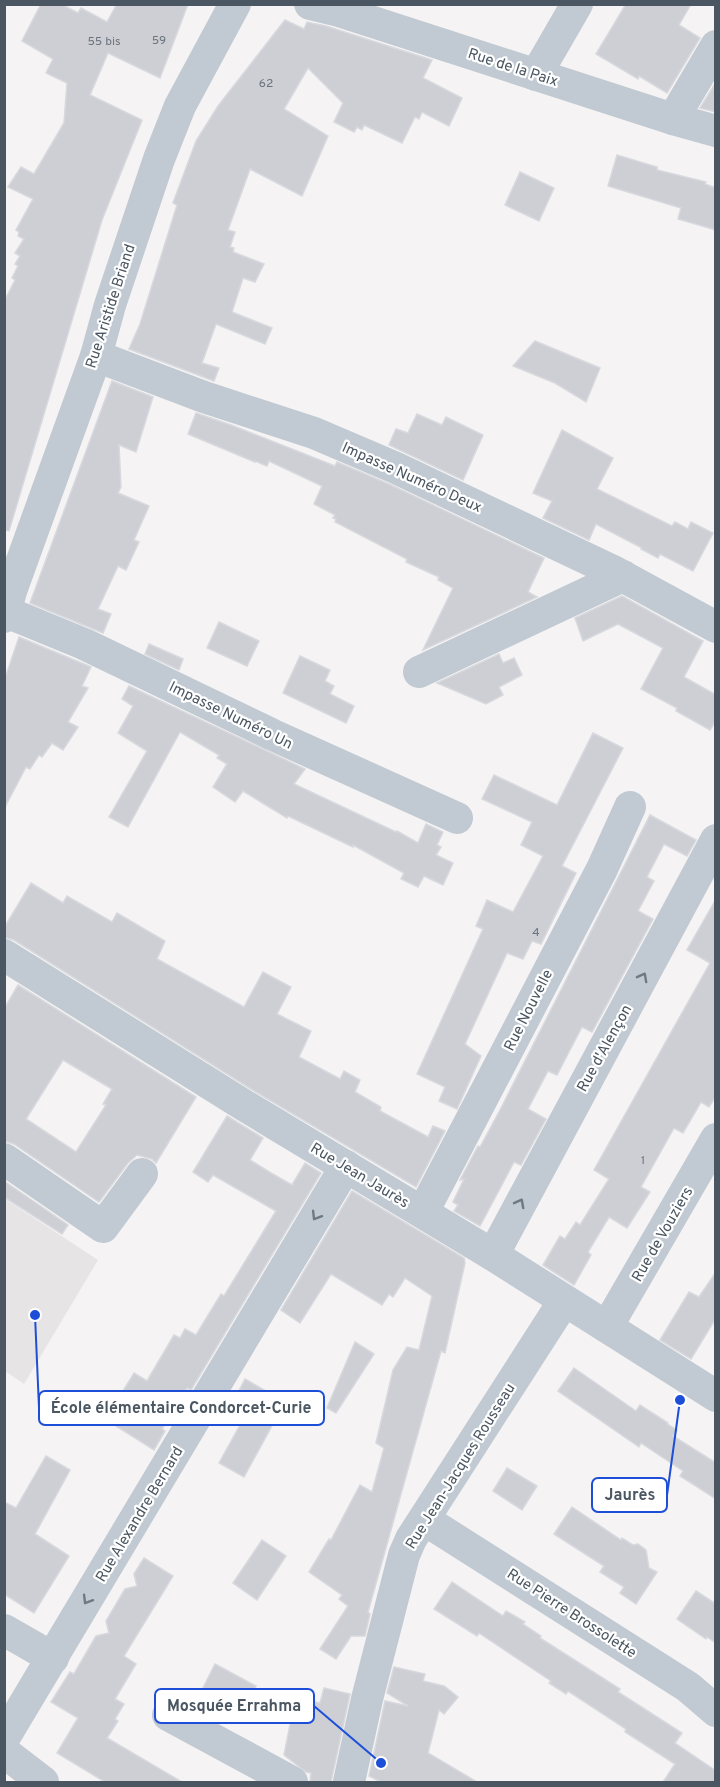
<svg xmlns="http://www.w3.org/2000/svg" width="720" height="1787" font-family="Overpass,sans-serif">
  <rect width="100%" height="100%" fill="#f5f3f3"/>
  <path fill="#e6e4e5" d="M5,1199L98,1260L24,1384L5,1371Z"/>
  <g fill="#cdcfd5" stroke="#d7d9de" stroke-width="1.5" fill-rule="evenodd">
    <path d="M41,4H61L78,13L81,8L107,22L117,4H188L160,78L108,53L90,95L142,120L102,220L9,531L4,530V302L15,280L12,278L18,266L15,264L20,256L15,253L24,239L18,236L19,232L16,230L33,199L8,187L21,167L34,174L64,123L67,83L46,73L53,59L22,41Z"/>
    <path d="M626,4H691L679,25L700,38L667,93L639,76L638,79L596,54Z"/>
    <path d="M285,20L304,29L307,22L326,26L432,60L423,78L462,98L449,126L422,112L419,119L415,117L402,143L364,125L362,130L357,127L354,132L334,122L343,103L308,68L284,109L328,136L302,196L250,169L228,230L235,232L230,247L234,248L233,252L264,264L255,282L243,278L232,312L272,328L265,344L216,324L202,363L219,368L214,381L129,349L140,324L177,205L173,203L196,141L218,106Z"/>
    <path d="M716,82V112L700,108Z"/>
    <path d="M617,155L657,167V170L706,182L705,184L716,188V230L678,219L681,208L608,186Z"/>
    <path d="M520,172L554,188L539,221L505,205Z"/>
    <path d="M535,341L600,368L586,402L555,383L513,366Z"/>
    <path d="M112,381L153,397L136,452L119,445L121,487L118,493L149,506L134,540L139,542L126,570L118,566L98,609L111,614L103,633L30,603Z"/>
    <path d="M196,413L231,425L335,466L337,462L389,484L544,558L528,592L537,597L423,650L453,588L438,580L439,577L406,562L407,559L335,522L336,519L333,518L335,515L314,504L322,486L269,461L267,466L255,461V462L188,434Z"/>
    <path d="M417,414L442,425L446,417L483,435L463,480L389,445L396,429L408,433Z"/>
    <path d="M562,430L613,458L597,489L672,526L675,522L688,529L691,522L713,533L693,571L660,554L658,558L641,549L642,548L596,524L589,540L543,518L552,501L533,493Z"/>
    <path d="M622,596L703,641L684,677L716,695V720L710,730L676,711L677,708L641,689L663,648L618,624L583,641L575,618Z"/>
    <path d="M219,622L259,641L247,666L207,648Z"/>
    <path d="M19,637L91,667L82,686L88,688L68,722L78,727L63,750L52,743L42,757L39,755L30,769L26,767L4,809V681Z"/>
    <path d="M149,644L183,659L179,670L145,654Z"/>
    <path d="M499,654L503,663L514,658L522,675L499,687L503,695L486,704L437,683Z"/>
    <path d="M300,656L330,670L325,681L334,686L330,694L354,706L346,723L283,693Z"/>
    <path d="M129,686L305,769L294,784L396,832L397,831L418,843L426,824L443,832L437,845L441,847L436,855L453,863L443,885L424,876L418,887L401,879L404,873L353,845V847L288,816L287,818L243,791L235,802L213,787L227,764L217,758L219,755L180,732L128,827L109,817L147,751L118,733L133,706L122,699Z"/>
    <path d="M593,733L623,748L562,866L576,873L541,944L532,941L523,959L507,953L465,1044L481,1056L457,1109L439,1101L445,1087L417,1074L483,929L476,926L487,900L513,912L543,856L521,845L532,822L482,799L494,775L557,805Z"/>
    <path d="M650,815L696,840L687,856L664,844L647,877L654,881L638,911L653,919L592,1032L582,1027L557,1075L548,1071L528,1109L546,1119L521,1165L514,1162L480,1226L454,1211L458,1205L453,1202L464,1179L460,1180L478,1146L480,1147L500,1110Z"/>
    <path d="M31,883L63,903L67,896L112,922L117,913L165,941L157,959L244,1007L263,972L291,987L277,1014L311,1031L299,1057L340,1079L344,1071L360,1080L355,1092L381,1107L380,1111L428,1137L433,1126L445,1131L416,1187L251,1089L14,940L4,937V928Z"/>
    <path d="M716,899V1096L709,1107L701,1102L683,1133L674,1128L641,1187L650,1192L627,1228L609,1217L588,1252L591,1255L574,1285L543,1265L560,1236L565,1239L576,1222L580,1225L609,1179L594,1170L710,963L687,950Z"/>
    <path d="M18,985L196,1097L156,1163L152,1159L137,1155L128,1163L99,1202L14,1144L4,1141V1009ZM63,1060L112,1089L103,1104L106,1105L76,1152L26,1119Z"/>
    <path d="M227,1116L263,1138L250,1160L271,1173L292,1185L305,1163L321,1173L191,1390L187,1388L162,1429L165,1431L154,1450L116,1426L121,1419L110,1412L134,1373L147,1381L174,1335L180,1338L185,1329L196,1335L221,1294L224,1296L276,1211L213,1175L208,1182L193,1172Z"/>
    <path d="M4,1181L68,1225L62,1234L4,1197Z"/>
    <path d="M352,1191L464,1258L465,1263L445,1353L441,1351L368,1612L370,1614L365,1636H351L336,1659L320,1649L348,1606L339,1599L342,1595L309,1572L329,1539L331,1540L360,1485L372,1492L384,1448L376,1443L393,1370L407,1347L419,1350L432,1296L405,1278L393,1297L389,1294L382,1305L331,1274L300,1323L281,1310Z"/>
    <path d="M716,1272V1318L691,1359L660,1340L689,1292L699,1297Z"/>
    <path d="M355,1342L374,1354L336,1413L327,1408Z"/>
    <path d="M574,1368L636,1411L640,1405L668,1423L667,1424L677,1430L673,1436L716,1463V1499L680,1476L683,1471L641,1443L639,1447L558,1391Z"/>
    <path d="M245,1379L285,1402L244,1477L219,1463L245,1416L230,1408Z"/>
    <path d="M46,1456L70,1470L35,1534L69,1556L34,1613L4,1594V1502L16,1508Z"/>
    <path d="M507,1468L537,1486L522,1510L493,1491Z"/>
    <path d="M572,1507L621,1540L622,1538L633,1545L638,1544L646,1550L649,1568L657,1572L636,1604L620,1593L624,1587L600,1572L604,1566L554,1534Z"/>
    <path d="M262,1540L286,1556L257,1600L233,1583Z"/>
    <path d="M144,1558L173,1576L124,1656L136,1664L115,1699L124,1704L115,1719L118,1721L107,1738L182,1782H105L57,1753L78,1718L51,1702L70,1672L74,1674L96,1636L109,1633L106,1621L125,1589L137,1586L134,1574Z"/>
    <path d="M452,1582L503,1616L506,1611L525,1622L523,1624L541,1636L540,1638L620,1689L618,1692L682,1733L675,1743L716,1771V1782H663L675,1764L625,1732L626,1729L568,1691L566,1694L549,1683L551,1681L479,1633L477,1636L434,1609Z"/>
    <path d="M696,1591L716,1604V1643L707,1637L706,1639L677,1619Z"/>
    <path d="M215,1664L256,1686L242,1713L201,1692Z"/>
    <path d="M394,1667L425,1674L423,1681L444,1686L458,1697L444,1714L439,1710L428,1753L477,1782H381L369,1776L385,1701L408,1706L387,1693Z"/>
    <path d="M324,1688L350,1694L331,1782H310L311,1773L306,1772L284,1755L293,1709L313,1710L315,1702L320,1703Z"/>
  </g>
  <g fill="none" stroke-linecap="round" stroke-linejoin="round">
    <g stroke="#c1cad2" stroke-width="32">
      <path d="M310,4L339,11L673,119L716,131"/>
      <path d="M536,75L577,4"/>
      <path d="M673,119L716,46"/>
      <path d="M96,356L204,397L314,433L396,468L615,572L716,627"/>
      <path d="M6,612L84,644L273,735L457,818"/>
      <path d="M4,617L11,591L96,356L110,305L159,159L180,106L235,4"/>
      <path d="M419,672L623,576"/>
      <path d="M4,955L242,1104L493,1255L716,1396"/>
      <path d="M4,1159L103,1227L142,1174"/>
      <path d="M423,1212L602,869L630,807"/>
      <path d="M493,1255L716,840"/>
      <path d="M607,1327L716,1139"/>
      <path d="M425,1520L688,1687L716,1711"/>
      <path d="M4,1630L53,1658"/>
      <path d="M168,1715L292,1782"/>
      <path d="M4,1738L346,1166"/>
      <path d="M4,1752L43,1782"/>
      <path d="M349,1782L367,1699L404,1555L411,1539L564,1301"/>
    </g>
  </g>
  <defs><path id="oneway-chevron" d="M-2-3.5L2.5 0L-2 3.5" fill="none" stroke-width="1.6" stroke-linecap="round" stroke-linejoin="round" transform="scale(1.5)"/></defs>
  <g stroke="#6e7983">
    <use href="#oneway-chevron" transform="translate(643 977) rotate(-62)"/>
    <use href="#oneway-chevron" transform="translate(520 1203) rotate(-62)"/>
    <use href="#oneway-chevron" transform="translate(316 1216) rotate(121)"/>
    <use href="#oneway-chevron" transform="translate(87 1600) rotate(121)"/>
  </g>
  <g text-anchor="middle" stroke-width="4.5" stroke-linejoin="round" paint-order="stroke">
    <g font-size="12" fill="#6b747e">
      <text x="159" y="44">59</text>
      <text x="104" y="45">55 bis</text>
      <text x="266" y="87">62</text>
      <text x="536" y="936">4</text>
      <text x="643" y="1164">1</text>
    </g>
    <g font-size="15" fill="#4a5661" stroke="#fff">
      <text transform="translate(513 67) rotate(18)" y="5">Rue de la Paix</text>
      <text transform="translate(110 306) rotate(-72)" y="5">Rue Aristide Briand</text>
      <text transform="translate(412 477) rotate(24)" y="5">Impasse Numéro Deux</text>
      <text transform="translate(231 715) rotate(26)" y="5">Impasse Numéro Un</text>
      <text transform="translate(528 1010) rotate(-63)" y="5">Rue Nouvelle</text>
      <text transform="translate(604 1048) rotate(-61)" y="5">Rue d'Alençon</text>
      <text transform="translate(360 1175) rotate(31)" y="5">Rue Jean Jaurès</text>
      <text transform="translate(662 1234) rotate(-60)" y="5">Rue de Vouziers</text>
      <text transform="translate(460 1466) rotate(-58)" y="5">Rue Jean-Jacques Rousseau</text>
      <text transform="translate(139 1514) rotate(-59)" y="5">Rue Alexandre Bernard</text>
      <text transform="translate(572 1613) rotate(33)" y="5">Rue Pierre Brossolette</text>
    </g>
  </g>
  <path fill="none" stroke="#1d4ed8" stroke-width="2" d="M35 1315L39 1408M680 1400L667 1495M381 1763L314 1706"/>
  <g fill="#1d4ed8" stroke="#fff" stroke-width="2">
    <circle cx="35" cy="1315" r="6"/>
    <circle cx="680" cy="1400" r="6"/>
    <circle cx="381" cy="1763" r="6"/>
  </g>
  <g fill="#fff" stroke="#1d4ed8" stroke-width="2">
    <rect x="39" y="1391" width="285" height="34" rx="6"/>
    <rect x="592" y="1478" width="75" height="34" rx="6"/>
    <rect x="155" y="1689" width="159" height="34" rx="6"/>
  </g>
  <g font-size="16" text-anchor="middle" font-weight="bold" fill="#4a5661">
    <text x="181" y="1413">École élémentaire Condorcet-Curie</text>
    <text x="630" y="1500">Jaurès</text>
    <text x="234" y="1711">Mosquée Errahma</text>
  </g>
  <rect width="720" height="1787" fill="none" stroke="#4a5661" stroke-width="12"/>
</svg>
